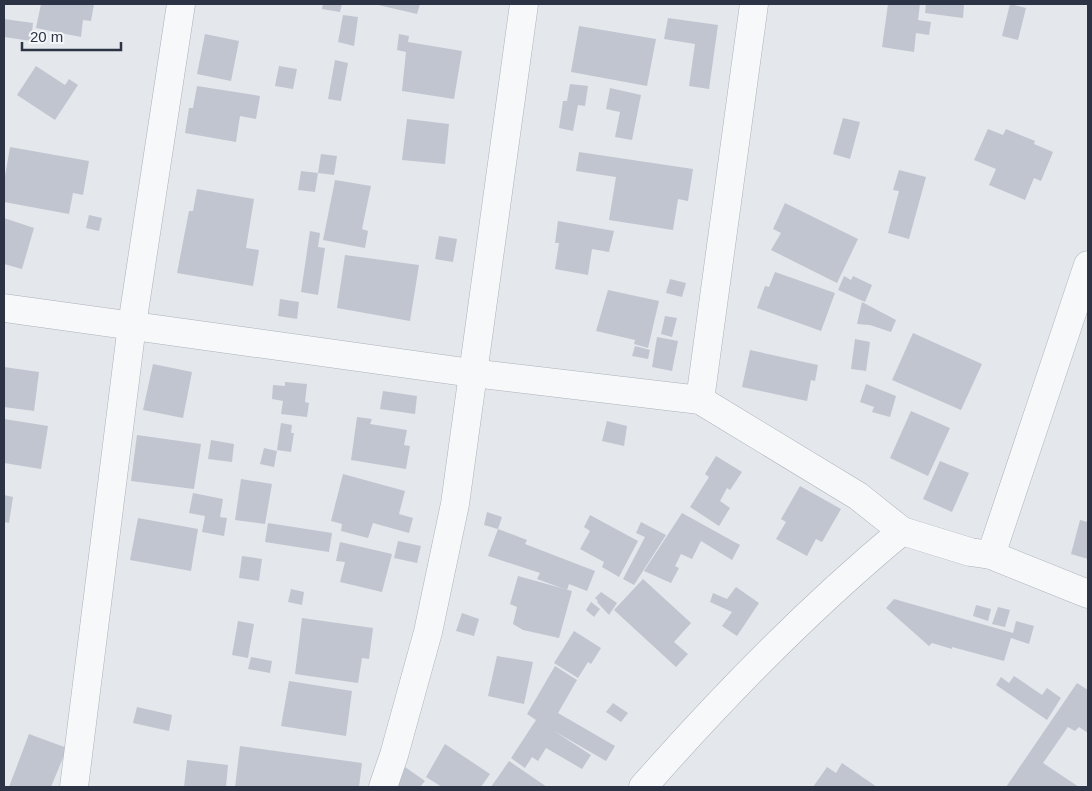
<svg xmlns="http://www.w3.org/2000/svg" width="1092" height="791" font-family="Arial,sans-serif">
  <rect width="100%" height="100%" fill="#e4e7ec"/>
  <g fill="#c1c5cf">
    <path d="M41,4H94L91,21L83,20L81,37L36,28Z"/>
    <path d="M323,4H342L340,12L322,9Z"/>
    <path d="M374,4H420L417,14Z"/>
    <path d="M888,4H920L918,20L931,22L929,35L916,33L914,52L882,47Z"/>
    <path d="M926,4H964L963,18L925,13Z"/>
    <path d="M1010,4L1026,8L1018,40L1002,36Z"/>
    <path d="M343,15L358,17L354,46L338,42Z"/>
    <path d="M668,18L718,25L709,89L689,86L695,44L664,39Z"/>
    <path d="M4,19L33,23L31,41L4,37Z"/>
    <path d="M579,26L656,39L647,86L571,72Z"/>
    <path d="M205,34L239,41L231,81L197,74Z"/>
    <path d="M399,34L409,36L408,42L462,51L454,99L402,91L406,52L397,50Z"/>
    <path d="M335,60L348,63L341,101L328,99Z"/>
    <path d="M36,66L65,85L69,79L78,85L55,120L17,95Z"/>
    <path d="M279,66L297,69L293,89L275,86Z"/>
    <path d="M570,84L588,86L585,106L578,105L573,131L559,128L563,101H567Z"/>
    <path d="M197,86L260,96L256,119L240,116L236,142L185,133L189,108H193Z"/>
    <path d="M610,88L641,95L632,140L615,137L620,112L606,109Z"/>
    <path d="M843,118L860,122L850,159L833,154Z"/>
    <path d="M407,119L449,124L445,164L402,160Z"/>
    <path d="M988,129L1003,135L1006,129L1035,141L1034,144L1053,152L1041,181L1034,178L1025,200L989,185L996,169L974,160Z"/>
    <path d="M10,147L89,161L83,195L73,193L69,214L4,202V182Z"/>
    <path d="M579,152L693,169L688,201L678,199L673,230L609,220L616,177L576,171Z"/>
    <path d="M321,154L337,156L334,175L318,173L315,192L298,190L301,171L318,173Z"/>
    <path d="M899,170L926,177L909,239L888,233L899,191L893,190Z"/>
    <path d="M335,180L371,186L362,229L368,231L365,248L323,240Z"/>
    <path d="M197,189L254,199L246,248L259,250L253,286L177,273L189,211H193Z"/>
    <path d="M785,203L858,239L837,283L771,250L781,233L773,229Z"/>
    <path d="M89,215L102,218L99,231L86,228Z"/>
    <path d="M4,218L34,228L22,269L4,264Z"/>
    <path d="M558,221L614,231L609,252L592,249L588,275L555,269L559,243H555Z"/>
    <path d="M310,231L320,233L318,247L325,248L318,295L301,292Z"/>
    <path d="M439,236L457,239L453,262L435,259Z"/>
    <path d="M345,255L419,265L410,321L337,308Z"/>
    <path d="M775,272L835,293L821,331L757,308L765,286L769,287Z"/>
    <path d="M844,276L851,280L853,276L872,285L865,302L838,290Z"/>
    <path d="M670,279L686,283L682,297L666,293Z"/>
    <path d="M608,290L659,301L648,348L634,344L635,340L596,331Z"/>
    <path d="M280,299L299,302L297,319L278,316Z"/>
    <path d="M862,302L896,320L891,332L870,325L857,324Z"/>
    <path d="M665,316L677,318L672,337L661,334Z"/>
    <path d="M913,333L982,364L961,410L892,380Z"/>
    <path d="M657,337L678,341L672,371L652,367Z"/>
    <path d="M855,339L870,342L866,371L851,369Z"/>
    <path d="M635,346L650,350L648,359L632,356Z"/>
    <path d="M750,350L818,365L815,381L811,380L807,401L742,387Z"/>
    <path d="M153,364L192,372L183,418L143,410Z"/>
    <path d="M4,367L39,372L34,411L4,407Z"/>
    <path d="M285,382L307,384L305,402L309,403L307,417L281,414L283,401L272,399L273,385L285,386Z"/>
    <path d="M866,384L896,396L890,417L872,412L874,407L860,402Z"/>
    <path d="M383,391L417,396L415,414L380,409Z"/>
    <path d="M911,411L950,428L928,476L890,458Z"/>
    <path d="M357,417L372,419L370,424L407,430L404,445L410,446L406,469L351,460Z"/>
    <path d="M4,419L48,426L41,469L4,463Z"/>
    <path d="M607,421L627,426L624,446L602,441Z"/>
    <path d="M281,423L292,425L291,433H294L291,452L277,450Z"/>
    <path d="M137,435L201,444L194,489L131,481Z"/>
    <path d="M211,440L234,444L232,462L208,459Z"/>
    <path d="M264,448L277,451L274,467L260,464Z"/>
    <path d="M716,456L742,472L730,490L727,488L720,501L730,508L719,526L690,507L709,477L705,474Z"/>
    <path d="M940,461L969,473L952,512L923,499Z"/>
    <path d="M343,474L405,491L399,514L413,518L409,533L373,523L368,538L341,531L342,524L331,521Z"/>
    <path d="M241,479L272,484L265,524L235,520Z"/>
    <path d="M800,486L841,509L822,542L816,539L807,556L776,539L786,522L781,519Z"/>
    <path d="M193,493L223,499L220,517L227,518L224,536L202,532L205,516L189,513Z"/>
    <path d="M4,495L13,497L9,523L4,522Z"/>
    <path d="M487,512L502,517L498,529L484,525Z"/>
    <path d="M682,513L740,545L732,560L701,541L692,559L681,554L675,566L679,568L671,583L644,571Z"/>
    <path d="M590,515L638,541L619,577L602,567L604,562L580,549L590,531L584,527Z"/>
    <path d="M138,518L198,529L191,571L130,560Z"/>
    <path d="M1080,520L1088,522V559L1071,554Z"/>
    <path d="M641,522L666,535L634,585L623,579L645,537L636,533Z"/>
    <path d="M268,523L332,533L329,552L265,542Z"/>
    <path d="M498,529L527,540L525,544L595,571L587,591L569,584L567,590L537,579L540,573L488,556Z"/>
    <path d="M398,541L421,546L417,563L394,558Z"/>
    <path d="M340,542L392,554L382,592L340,582L345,562L336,561Z"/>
    <path d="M242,556L262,559L259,581L239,578Z"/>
    <path d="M518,576L572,591L559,638L523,630L513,624L517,607L510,604Z"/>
    <path d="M643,579L691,623L674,642L688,654L676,667L614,610Z"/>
    <path d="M736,587L759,603L737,636L722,626L732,612L710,602L713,593L727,599Z"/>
    <path d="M291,589L304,592L302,605L288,602Z"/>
    <path d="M601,592L617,603L609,615L597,602L598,601L595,598Z"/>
    <path d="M894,599L1013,633L1016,621L1034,626L1029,644L1011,638L1004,661L952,647V649L932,643L929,646L886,608Z"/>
    <path d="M591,602L600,609L594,617L586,610Z"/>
    <path d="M976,605L991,609L988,621L973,616Z"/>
    <path d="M998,607L1010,610L1005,627L992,624Z"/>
    <path d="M462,613L479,619L474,636L456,631Z"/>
    <path d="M302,618L373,628L369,659L362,658L358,683L295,674Z"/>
    <path d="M238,621L254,624L248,658L232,655Z"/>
    <path d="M574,631L601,648L591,664L588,662L578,678L554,663Z"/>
    <path d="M497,656L533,662L524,704L488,696Z"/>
    <path d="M251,657L272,661L270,673L248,669Z"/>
    <path d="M555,666L577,680L558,713L615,746L606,761L554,731L591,755L582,769L546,748L538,761L532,757L525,768L511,758L536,720L527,714Z"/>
    <path d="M1014,676L1042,695L1047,688L1061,698L1047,720L996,685L1001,677L1009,683Z"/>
    <path d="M289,681L352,691L346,736L281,726Z"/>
    <path d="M1077,683L1088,690V733L1079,727L1075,731L1068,727L1043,763L1079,787H1006Z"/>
    <path d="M613,703L628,713L621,722L606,712Z"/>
    <path d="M137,707L172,715L169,731L133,723Z"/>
    <path d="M29,734L67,748L51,787H9Z"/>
    <path d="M445,744L490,774L481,787H442L426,777Z"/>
    <path d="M240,746L362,763L359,787H235Z"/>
    <path d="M187,760L228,765L226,787H184Z"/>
    <path d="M509,761L547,787H491Z"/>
    <path d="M842,763L877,787H813L827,767L836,773Z"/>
    <path d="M405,767L425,781L420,787H398Z"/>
  </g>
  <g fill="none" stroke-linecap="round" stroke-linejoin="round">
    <g stroke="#acb1ba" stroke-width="29">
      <g id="minor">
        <path d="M4,308L472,373L700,400L858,496L902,531"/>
        <path d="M700,400L754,4"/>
        <path d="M991,555L1088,265"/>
        <path d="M74,787L132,325L181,4"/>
        <path d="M383,787L394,755L428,632L455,504L524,4"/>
      </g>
    </g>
    <g stroke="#acb1ba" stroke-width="29">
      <path id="tertiary" d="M643,787C723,696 809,608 902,531L970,552L991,555L1088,594"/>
    </g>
    <use href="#minor" stroke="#f7f8fa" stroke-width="28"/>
    <use href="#tertiary" stroke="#f7f8fa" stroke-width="28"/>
  </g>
  <rect width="1092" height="791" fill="none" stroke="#2b3344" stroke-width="10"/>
  <path d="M22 42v8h99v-8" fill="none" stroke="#2b3344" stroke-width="2.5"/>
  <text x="30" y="42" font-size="15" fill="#2b3344" stroke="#f4f6f9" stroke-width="4" paint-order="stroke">20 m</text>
</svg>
